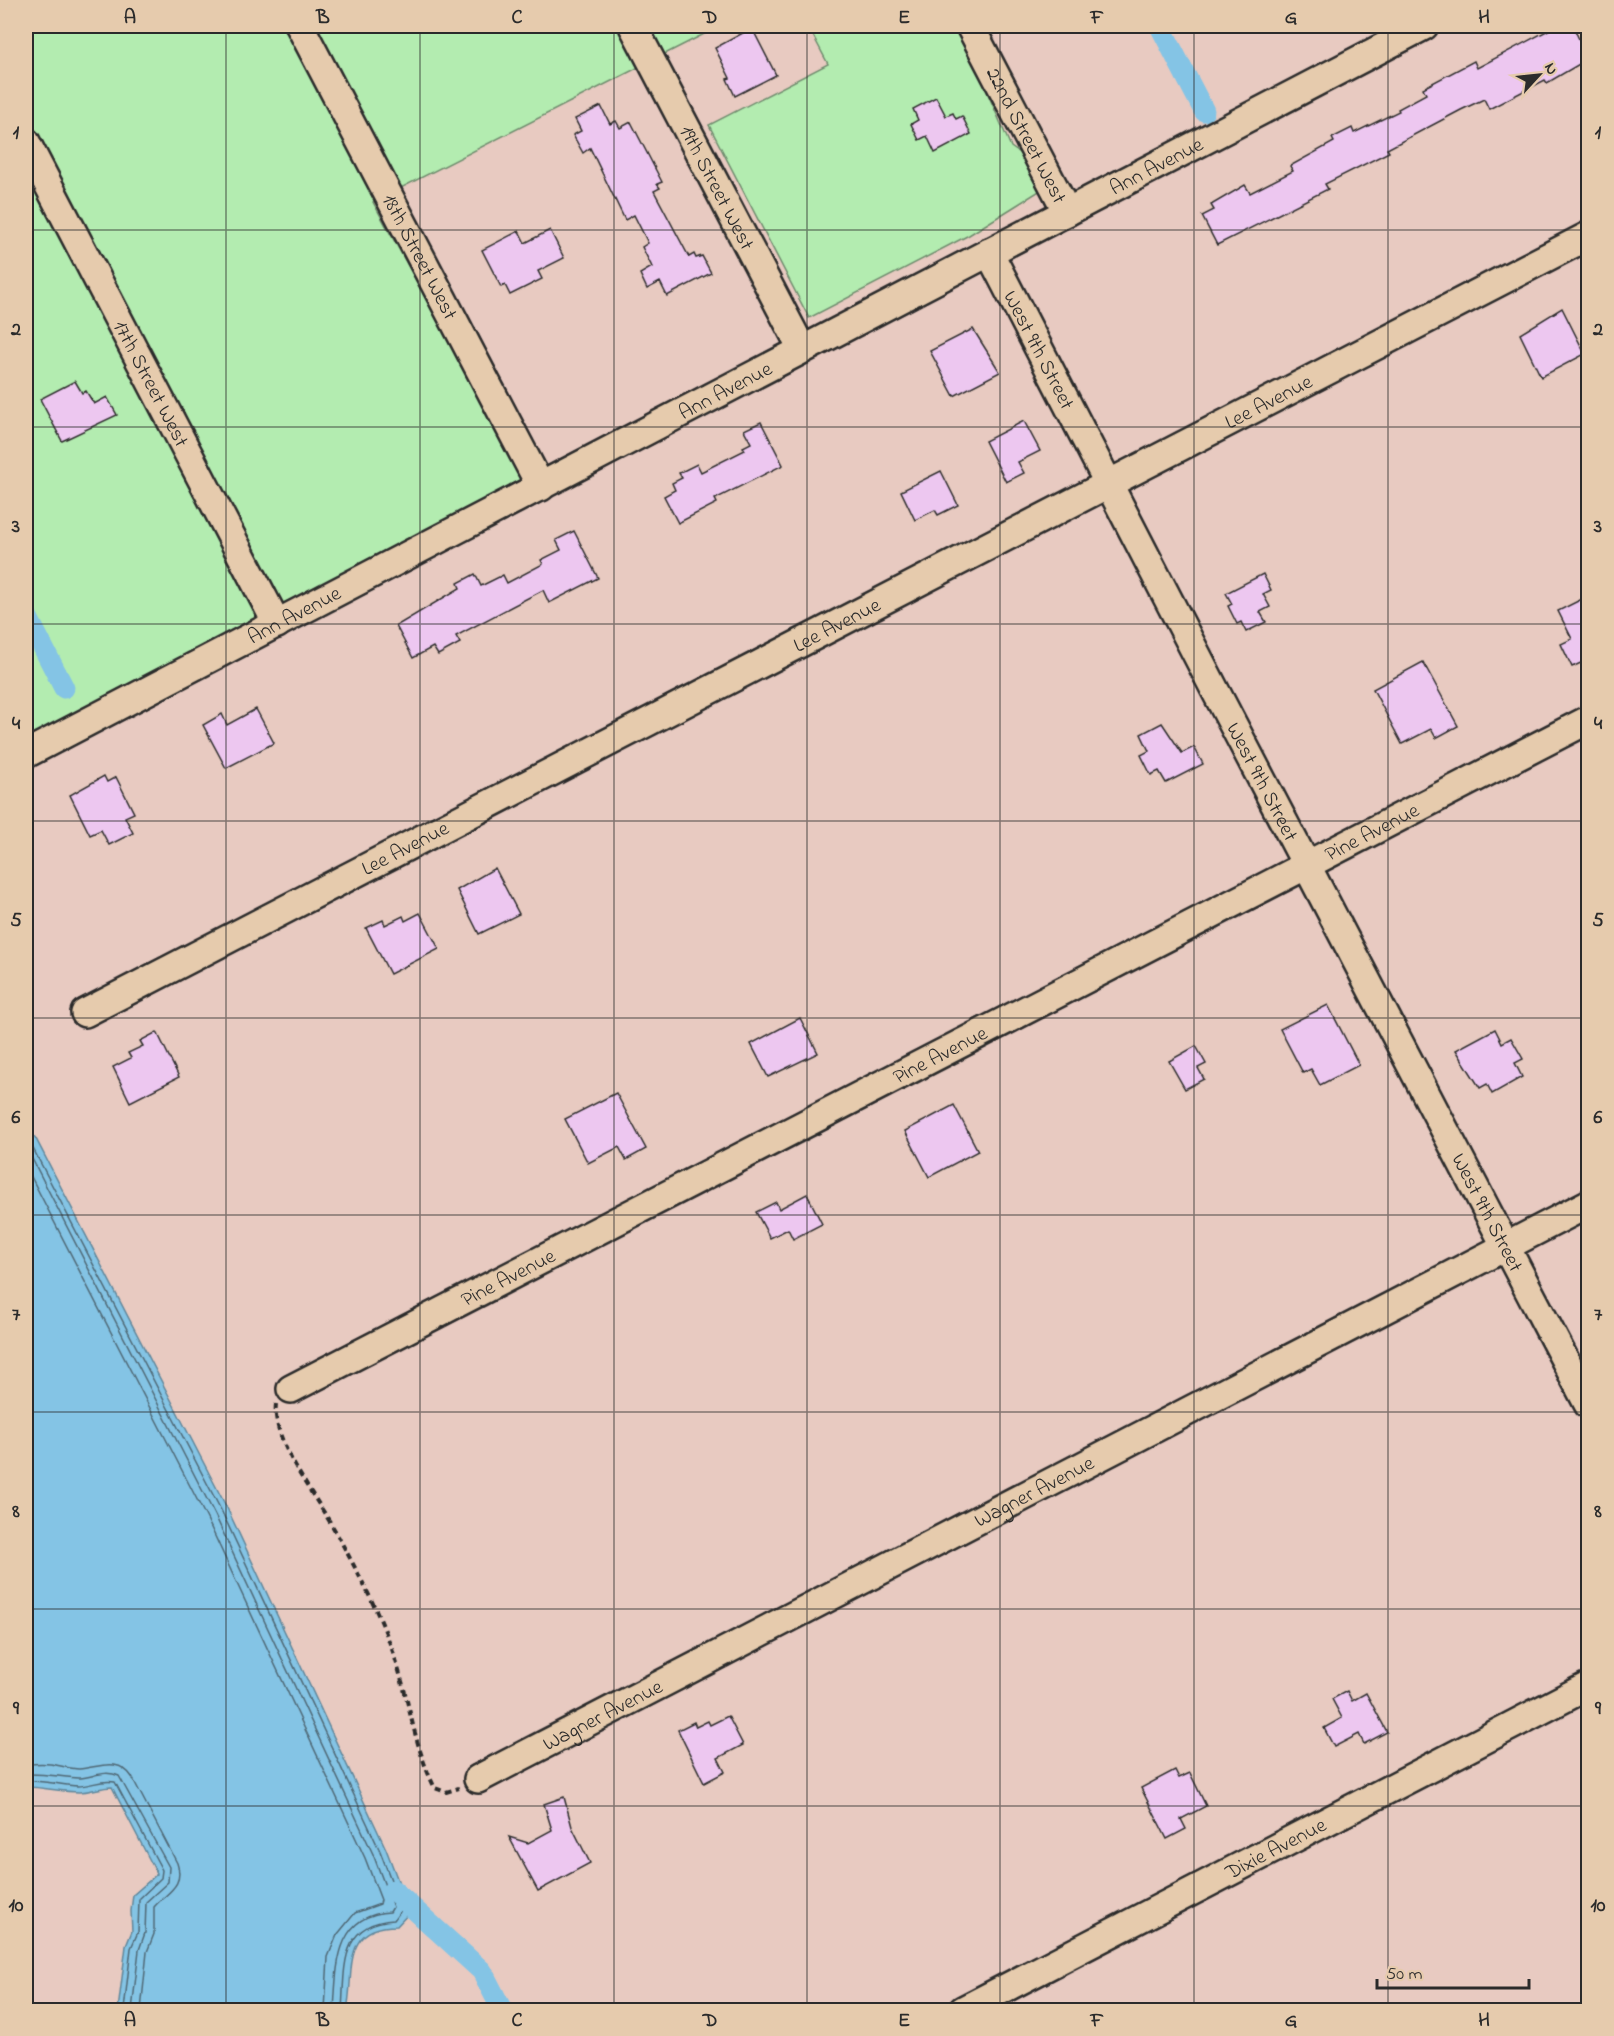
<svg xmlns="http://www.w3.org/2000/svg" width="1614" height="2036" font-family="'Indie Flower',sans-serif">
  <rect width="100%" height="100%" fill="#e8cac1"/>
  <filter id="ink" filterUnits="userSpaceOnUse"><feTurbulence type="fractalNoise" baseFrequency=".0167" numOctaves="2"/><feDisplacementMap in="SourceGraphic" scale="12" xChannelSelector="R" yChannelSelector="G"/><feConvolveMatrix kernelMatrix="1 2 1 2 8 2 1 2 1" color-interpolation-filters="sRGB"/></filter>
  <g filter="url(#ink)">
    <g fill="#b3ecb0" stroke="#6f8c6e" stroke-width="1.5">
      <path d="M26,26H720L373,202L531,490L42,745L26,738Z"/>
      <path d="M808,26H964L978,58L988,94L1011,147L1057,180L969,235L809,318L709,125L828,64Z"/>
    </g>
    <path fill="#84c4e5" stroke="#60879b" stroke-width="1.5" d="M26,1125L36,1139L228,1510L386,1849L410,1912L397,1926C340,1926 355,1972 347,2010H118L126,1946L132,1931L131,1911L133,1895L157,1874L112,1787C101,1787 90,1792 79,1792C61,1792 44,1787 26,1787Z"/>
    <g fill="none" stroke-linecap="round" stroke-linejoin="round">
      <g stroke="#4f6875" stroke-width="1.5">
        <path d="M26,1135L222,1512L380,1851L402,1909L394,1920C339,1923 345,1968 342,2010"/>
        <path d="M26,1147L215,1515L373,1854L393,1907L390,1912C334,1915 337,1968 334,2010"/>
        <path d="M26,1167L207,1519L365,1858L381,1900L380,1904L355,1913L337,1935L328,1957L325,2010"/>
        <path d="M26,1764C34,1764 42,1763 50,1764C59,1765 70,1769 79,1769C98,1768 118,1756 132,1777L177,1863C185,1886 167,1892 154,1907V1934L147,1952L141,2010"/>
        <path d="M26,1774C44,1773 60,1777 78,1778C92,1778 104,1769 119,1776L169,1867L168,1882L146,1902L145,1933L139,1950L132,2010"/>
        <path d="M26,1781C44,1780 60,1785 78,1786C91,1786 101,1779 115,1782L162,1870L161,1878L139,1899L138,1932L131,1948L124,2010"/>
      </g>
      <g stroke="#84c4e5" stroke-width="21">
        <path d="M1160,26L1204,111"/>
        <path d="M26,614L64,688"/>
        <path d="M393,1890L482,1971L502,2010"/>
      </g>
    </g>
    <g fill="#edc7f0" stroke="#2b2b2b" stroke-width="1.5">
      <path d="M1556,26H1573L1588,59L1547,83L1545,80L1489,109L1484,99L1461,110L1387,149L1389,152L1325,184L1328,189L1217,245L1202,216L1214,210L1211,205L1245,185L1250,193L1293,171L1290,166L1334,142L1332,138L1352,128L1354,133L1399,111L1398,109L1426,94L1423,88L1474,61L1477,68Z"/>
      <path d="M752,28L776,75L735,96L727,79L730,78L715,48Z"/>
      <path d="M936,97L946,116L953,113L956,119L962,116L971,134L935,153L927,136L919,140L911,124L918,120L913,109Z"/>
      <path d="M601,106L610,124L616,121L620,128L631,122L662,182L657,184L660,188L654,191L689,257L694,254L696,258L702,256L711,273L667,296L660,282L647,289L640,274L652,267L642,247L648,243L634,215L625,220L590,148L583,153L573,135L581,131L575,119Z"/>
      <path d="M550,230L564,258L538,271L542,279L510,295L505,285L501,287L482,250L519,231L525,243Z"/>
      <path d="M1562,308L1585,354L1541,377L1520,334Z"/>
      <path d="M973,329L1000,372L954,396L930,351Z"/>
      <path d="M75,381L82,393L86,391L94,404L107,397L117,415L62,441L40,399Z"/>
      <path d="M1024,421L1040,451L1018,462L1024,473L1006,482L985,441Z"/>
      <path d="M761,422L783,465L715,499L717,503L678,523L664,496L675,490L672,483L682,478L679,473L697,464L701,472L745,450L743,447L751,443L744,430Z"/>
      <path d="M941,471L958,505L938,515L935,510L915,520L901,491Z"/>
      <path d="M574,531L598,578L549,603L543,590L456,636L460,643L438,655L433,647L413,658L396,626L460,588L458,583L475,574L481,586L503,575L507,583L543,564L541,560L561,550L556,540Z"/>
      <path d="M1263,574L1271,590L1263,594L1270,607L1260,612L1266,622L1246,632L1241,622L1237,624L1228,606L1232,604L1226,593Z"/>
      <path d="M1588,596V674L1583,662L1572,667L1561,644L1572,639L1558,611Z"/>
      <path d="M1423,662L1458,726L1436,738L1431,729L1402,744L1373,689Z"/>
      <path d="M256,709L274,743L226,768L203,725L222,714L227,725Z"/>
      <path d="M1162,723L1182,753L1194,747L1203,764L1166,783L1159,771L1151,775L1141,755L1149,751L1141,734Z"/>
      <path d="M104,776L107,782L116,777L134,813L125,817L133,833L109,845L101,830L90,835L70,795Z"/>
      <path d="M495,868L519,914L479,934L457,890Z"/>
      <path d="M420,913L439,949L390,974L366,928L383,920L385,925L403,916L405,921Z"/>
      <path d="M1328,1005L1359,1065L1320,1085L1311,1069L1303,1073L1280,1029Z"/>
      <path d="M800,1018L818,1053L768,1077L751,1044Z"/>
      <path d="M1495,1029L1502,1043L1511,1038L1523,1059L1515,1063L1522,1077L1492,1094L1487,1084L1480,1088L1456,1050Z"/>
      <path d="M157,1032L179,1077L130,1102L113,1067L131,1058L128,1053L143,1046L140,1041Z"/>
      <path d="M1196,1046L1206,1064L1198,1068L1204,1079L1185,1089L1169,1061Z"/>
      <path d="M616,1093L646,1149L626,1160L619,1147L588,1163L565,1119Z"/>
      <path d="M954,1105L978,1151L929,1177L905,1131Z"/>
      <path d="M807,1194L822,1224L793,1239L788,1229L770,1238L756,1212L776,1202L779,1209Z"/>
      <path d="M1347,1691L1352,1701L1366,1693L1387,1732L1364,1744L1359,1734L1334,1747L1324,1728L1342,1718L1332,1699Z"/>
      <path d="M728,1716L743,1745L718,1758L725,1772L704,1783L678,1730L694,1722L696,1727L708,1721L710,1725Z"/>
      <path d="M1175,1770L1179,1778L1190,1773L1206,1806L1181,1819L1186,1829L1167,1839L1141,1788Z"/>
      <path d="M564,1797L572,1827L590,1863L538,1891L509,1837L528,1843L552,1830L544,1804Z"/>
    </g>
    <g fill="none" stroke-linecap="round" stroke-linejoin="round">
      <g stroke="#2b2b2b" stroke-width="32">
        <g id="minor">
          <path id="s1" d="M300,26L541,487"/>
          <path id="s2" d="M633,26L802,349"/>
          <path id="s3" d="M970,26L1067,212"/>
          <path id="s4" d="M26,142L277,624"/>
          <path id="s5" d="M989,252L1216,692L1588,1404"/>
          <path id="s6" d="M26,754L1424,26"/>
          <path id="s7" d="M85,1013L1588,236"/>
          <path id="s8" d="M291,1389L1588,720"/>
          <path id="s9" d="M478,1779L1588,1204"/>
          <path id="s10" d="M963,2010L1588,1686"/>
        </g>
      </g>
      <path stroke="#2b2b2b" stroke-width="4" stroke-dasharray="6 4.5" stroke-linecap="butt" d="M276,1404C271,1444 321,1502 339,1538C362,1580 386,1625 399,1671C411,1711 416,1751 435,1788L446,1792L459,1788"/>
      <use href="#minor" stroke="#e6cbad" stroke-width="27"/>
    </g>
  </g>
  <path fill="none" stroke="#2b2b2b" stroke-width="1.5" stroke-opacity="0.55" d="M226,26V2010M420,26V2010M614,26V2010M807,26V2010M1000,26V2010M1194,26V2010M1388,26V2010M26,230H1588M26,427H1588M26,624H1588M26,821H1588M26,1018H1588M26,1215H1588M26,1412H1588M26,1609H1588M26,1806H1588"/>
  <g text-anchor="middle" stroke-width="4.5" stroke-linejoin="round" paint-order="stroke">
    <g font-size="21" fill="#2b2b2b" stroke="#e6cbad">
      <text dy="7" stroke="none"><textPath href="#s3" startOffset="123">22nd Street West</textPath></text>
      <text dy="7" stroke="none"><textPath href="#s6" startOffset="1274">Ann Avenue</textPath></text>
      <text dy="7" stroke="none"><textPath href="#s2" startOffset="182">19th Street West</textPath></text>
      <text dy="7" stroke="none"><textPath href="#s1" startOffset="260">18th Street West</textPath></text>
      <text dy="7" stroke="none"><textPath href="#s5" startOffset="110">West 9th Street</textPath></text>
      <text dy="7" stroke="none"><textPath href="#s4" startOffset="272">17th Street West</textPath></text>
      <text dy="7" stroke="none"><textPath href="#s6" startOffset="788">Ann Avenue</textPath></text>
      <text dy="7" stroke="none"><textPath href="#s7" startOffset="1332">Lee Avenue</textPath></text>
      <text dy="7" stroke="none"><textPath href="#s6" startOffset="302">Ann Avenue</textPath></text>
      <text dy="7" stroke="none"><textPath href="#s7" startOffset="846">Lee Avenue</textPath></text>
      <text dy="7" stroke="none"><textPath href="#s5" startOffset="596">West 9th Street</textPath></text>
      <text dy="7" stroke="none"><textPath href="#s8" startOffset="1216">Pine Avenue</textPath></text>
      <text dy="7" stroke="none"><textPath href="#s7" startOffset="360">Lee Avenue</textPath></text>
      <text dy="7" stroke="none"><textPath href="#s8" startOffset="730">Pine Avenue</textPath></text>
      <text dy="7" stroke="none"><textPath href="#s5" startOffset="1082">West 9th Street</textPath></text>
      <text dy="7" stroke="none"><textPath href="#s8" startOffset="244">Pine Avenue</textPath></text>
      <text dy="7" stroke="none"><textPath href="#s9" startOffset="626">Wagner Avenue</textPath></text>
      <text dy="7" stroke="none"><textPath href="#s9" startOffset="140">Wagner Avenue</textPath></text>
      <text dy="7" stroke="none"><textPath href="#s10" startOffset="352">Dixie Avenue</textPath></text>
    </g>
  </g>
  <rect width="1614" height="2036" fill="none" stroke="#e6cbad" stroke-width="66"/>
  <g transform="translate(1539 75) rotate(63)" stroke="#e6cbad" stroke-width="4.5" paint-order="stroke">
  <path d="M0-4.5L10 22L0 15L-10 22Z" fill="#2b2b2b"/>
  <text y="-9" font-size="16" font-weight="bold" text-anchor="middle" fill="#2b2b2b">N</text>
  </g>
  <path d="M1377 1979v9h152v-9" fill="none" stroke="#2b2b2b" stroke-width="3"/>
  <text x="1386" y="1979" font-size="18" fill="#2b2b2b" stroke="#e6cbad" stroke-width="4.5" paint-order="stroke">50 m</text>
  <rect x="33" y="33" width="1548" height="1970" fill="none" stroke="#2b2b2b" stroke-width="2"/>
  <g font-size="20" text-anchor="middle" font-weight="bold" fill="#2b2b2b">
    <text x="130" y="23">A</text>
    <text x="323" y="23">B</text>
    <text x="517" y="23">C</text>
    <text x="710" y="23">D</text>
    <text x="904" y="23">E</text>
    <text x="1097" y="23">F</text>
    <text x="1291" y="23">G</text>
    <text x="1484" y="23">H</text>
    <text x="16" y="138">1</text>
    <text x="1598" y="138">1</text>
    <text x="16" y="335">2</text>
    <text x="1598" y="335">2</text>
    <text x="16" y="532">3</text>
    <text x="1598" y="532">3</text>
    <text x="16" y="729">4</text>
    <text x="1598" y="729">4</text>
    <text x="16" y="926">5</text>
    <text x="1598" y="926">5</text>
    <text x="16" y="1123">6</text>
    <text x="1598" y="1123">6</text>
    <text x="16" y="1320">7</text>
    <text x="1598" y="1320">7</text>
    <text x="16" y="1517">8</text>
    <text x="1598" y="1517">8</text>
    <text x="16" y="1714">9</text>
    <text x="1598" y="1714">9</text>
    <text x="16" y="1911">10</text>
    <text x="1598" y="1911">10</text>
    <text x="130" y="2026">A</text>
    <text x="323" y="2026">B</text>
    <text x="517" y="2026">C</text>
    <text x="710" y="2026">D</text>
    <text x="904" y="2026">E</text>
    <text x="1097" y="2026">F</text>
    <text x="1291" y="2026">G</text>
    <text x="1484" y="2026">H</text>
  </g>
</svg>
